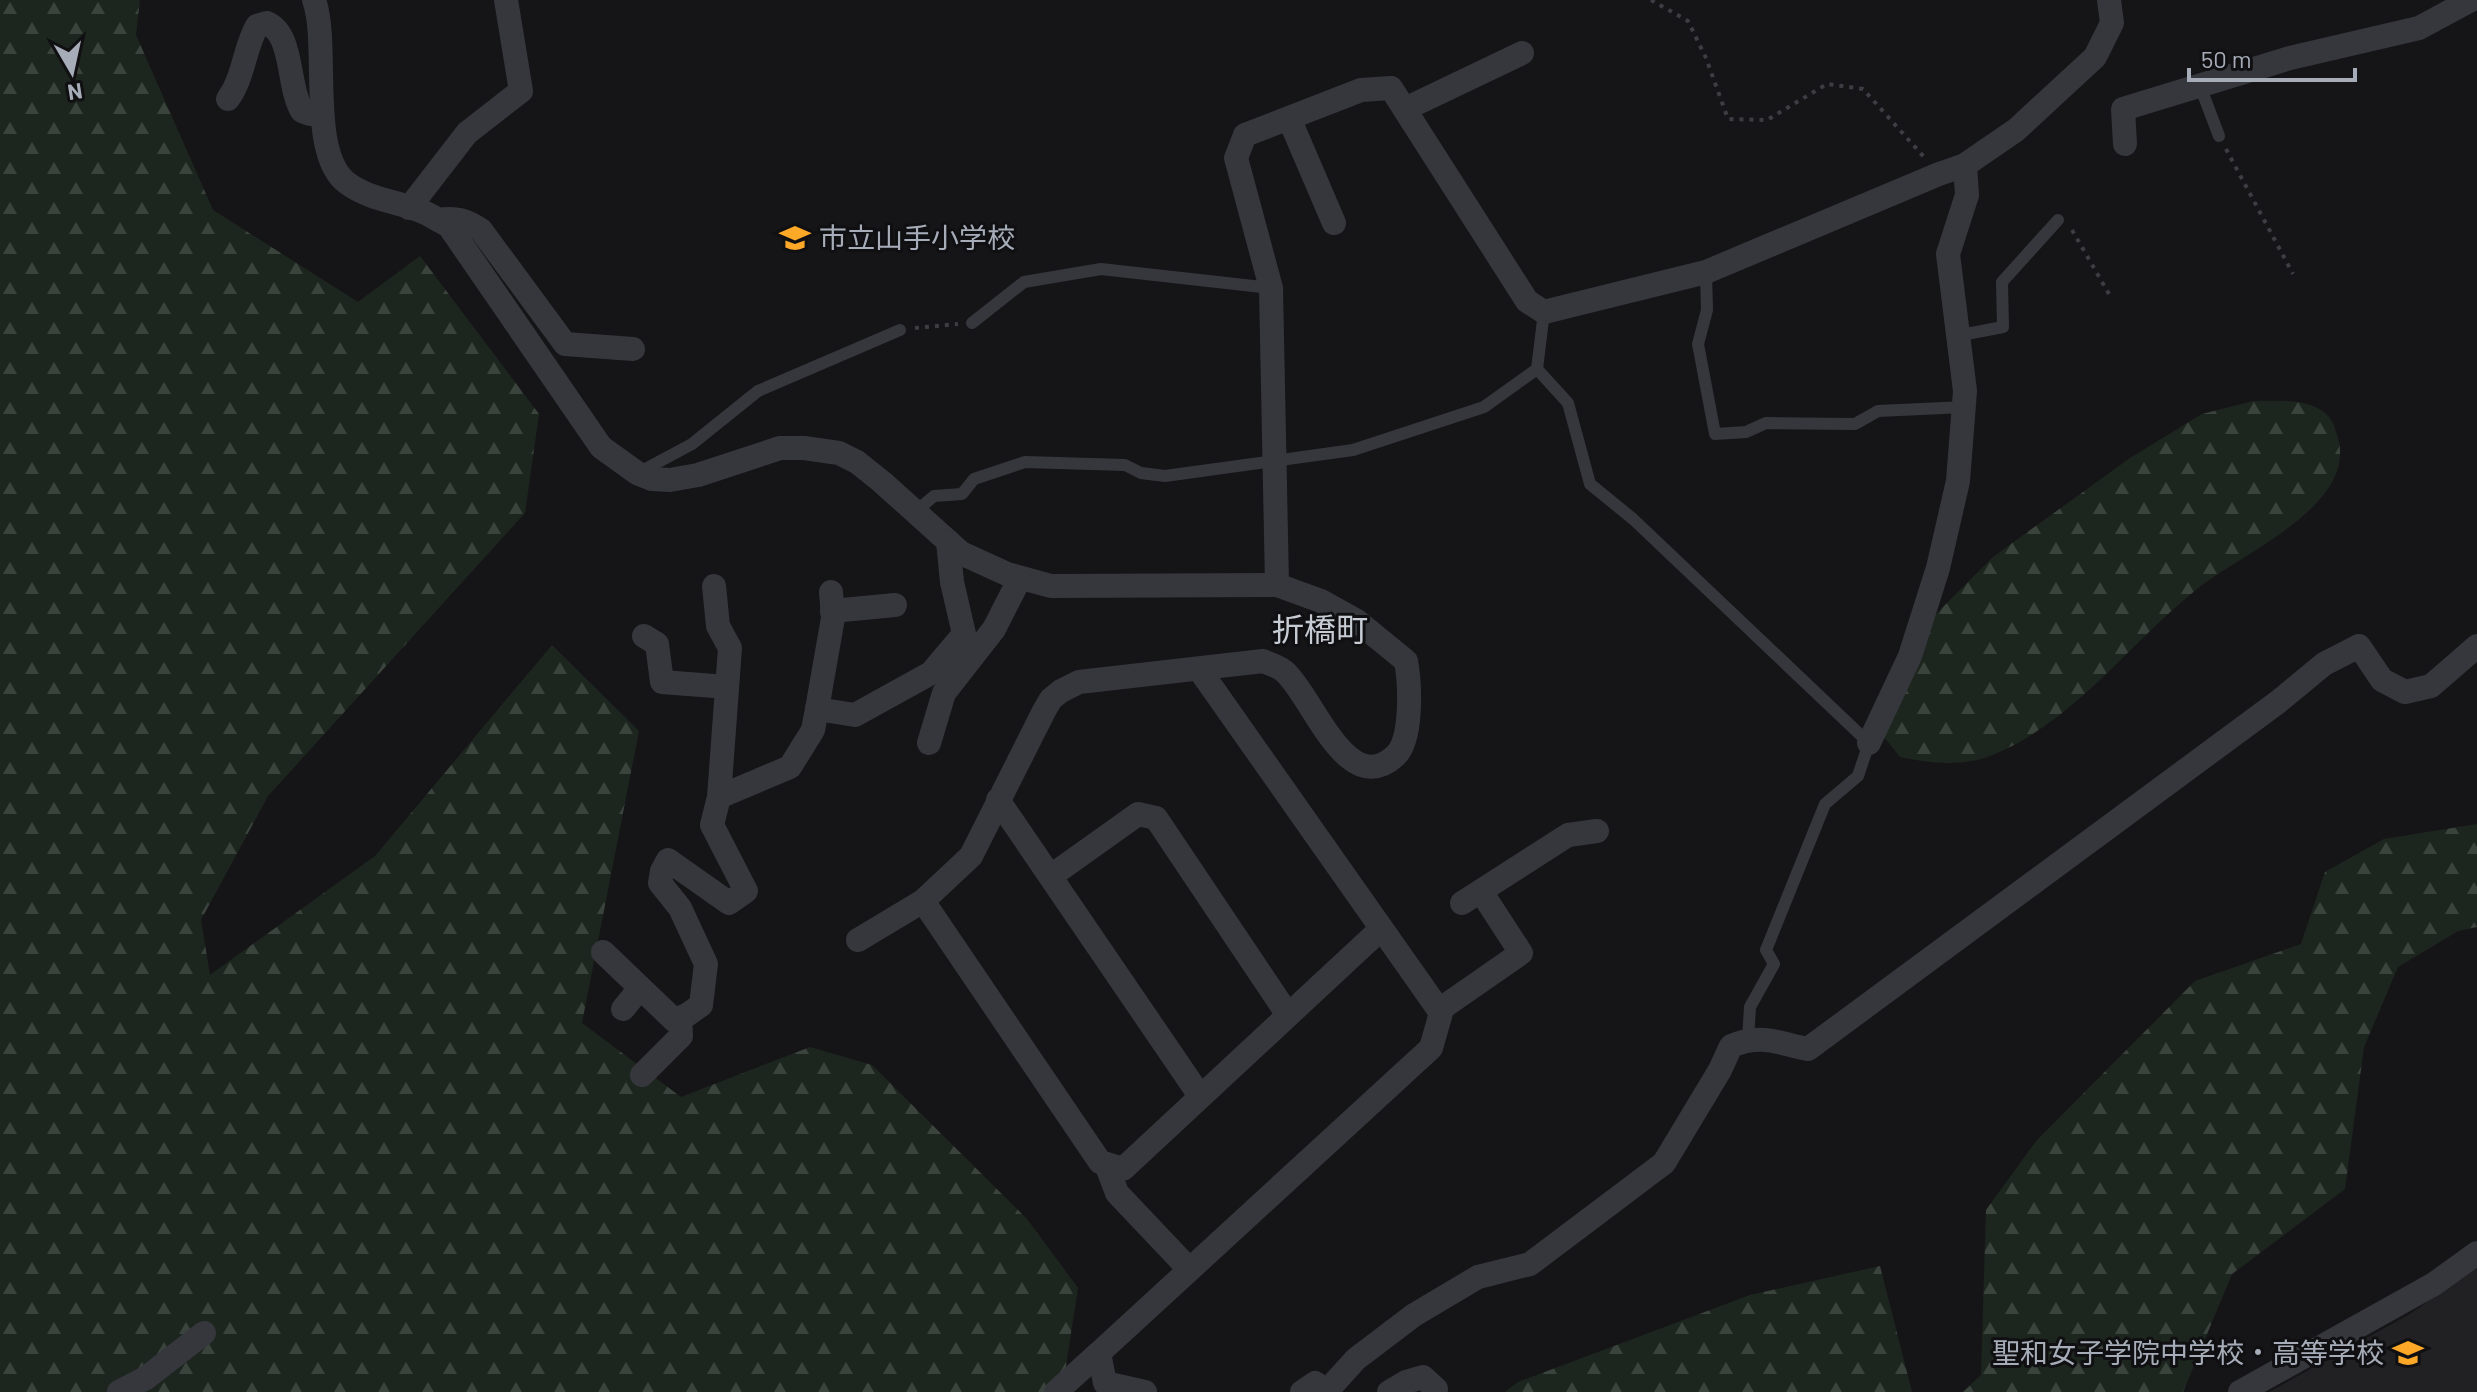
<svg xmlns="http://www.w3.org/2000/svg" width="2477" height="1392" font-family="Barlow,'Noto Sans JP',sans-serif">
  <defs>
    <pattern id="forest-firs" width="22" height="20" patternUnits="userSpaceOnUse" patternTransform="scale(2)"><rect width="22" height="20" fill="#1d261e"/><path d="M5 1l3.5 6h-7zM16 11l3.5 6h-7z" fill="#3b433d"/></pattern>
  </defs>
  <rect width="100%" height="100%" fill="#151517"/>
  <path fill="#212124" d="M2477,1267V1392H2269L2410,1314Z"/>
  <g fill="url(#forest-firs)">
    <path d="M0,0H140L136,35L213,210L358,302L420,256L539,414L525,513L268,796L201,920L210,975L375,856L552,645L639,731L582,1023L681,1097L810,1047L872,1065L1027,1219L1078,1288L1062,1392H0Z"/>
    <path d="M2253,401C2281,401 2328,396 2336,432C2338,437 2340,444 2340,450C2344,511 2238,556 2197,589C2128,644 2075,722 1990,756C1961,767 1929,763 1900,757L1884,737L1934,616L1993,557L2130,458L2202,414Z"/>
    <path d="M2477,824V927L2458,931L2398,967L2364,1047L2345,1189L2232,1274L2183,1392H1963L1981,1375L1986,1210L2037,1140L2195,981L2301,944L2325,872L2384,839Z"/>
    <path d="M1880,1266L1912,1392H1505L1518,1382L1750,1295Z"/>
  </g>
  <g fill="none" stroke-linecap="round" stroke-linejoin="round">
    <g stroke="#3c3e44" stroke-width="4" stroke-dasharray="4 6" stroke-linecap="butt">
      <path d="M1651,0L1688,21L1706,58L1728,119L1767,120L1827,84L1863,89L1924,157"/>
      <path d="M2226,149L2293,274"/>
      <path d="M2072,230L2109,294"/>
      <path d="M915,328L958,324"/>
    </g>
    <g stroke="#36373d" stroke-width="12">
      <path d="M2200,86L2219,136"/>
      <path d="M1706,272L1707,310L1698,344L1715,434L1746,432L1766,423L1855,424L1878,411L1965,407"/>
      <path d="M972,323L1024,282L1101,269L1271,288"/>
      <path d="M1956,336L2003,327L2002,282L2058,220"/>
      <path d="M1537,369L1568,403L1590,484L1633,519L1869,743L1858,776L1825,804L1766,950L1774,964L1750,1007L1748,1039"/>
      <path d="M638,473L692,444L758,391L900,330"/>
      <path d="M915,512L934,496L962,494L974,479L1025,462L1125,465L1141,473L1165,476L1353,450L1484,407L1537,369L1544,312"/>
    </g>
    <g stroke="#36373d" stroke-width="24">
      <path d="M314,0C330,44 307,153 347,183C370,200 396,201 421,211C431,215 440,221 449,226L601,447L637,473L652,479L670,480L698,475L780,448H804L839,453L857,462L882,482L961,553L1007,574L1051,586L1277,585L1321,601L1357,621L1406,661C1410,683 1413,740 1395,756C1347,800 1313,697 1285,672C1280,667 1270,664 1263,661L1079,682L1061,691L1051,699L1044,711L971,856L923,901L1100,1162L1123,1169L1381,929"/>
      <path d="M228,99C244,77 244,49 257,26L267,23C294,35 287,86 302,111L310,114L322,111"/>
      <path d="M1405,109L1522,53"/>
      <path d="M1289,118L1334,223"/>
      <path d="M2125,144L2123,109L2290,58L2419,28L2471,0"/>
      <path d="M409,208L467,133L521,91L506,0"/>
      <path d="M438,220C456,217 466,220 481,230L565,344L633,349"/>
      <path d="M1277,585L1271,288L1236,158L1245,135L1361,90L1391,88L1527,301L1544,312L1706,272L1939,174L1965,165L2016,130L2095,57L2112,23L2109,0"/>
      <path d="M714,586L718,626L730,648L719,797L790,767L813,730L817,709"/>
      <path d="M831,592L833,618L817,709L855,715L931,673L964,634L952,582L948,541"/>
      <path d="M832,611L895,605"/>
      <path d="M644,636L657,644L662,682L727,687"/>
      <path d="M929,743L944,693L994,629L1020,578"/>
      <path d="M1869,743L1910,656L1938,568L1958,481L1965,391L1948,254L1967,195L1965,165"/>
      <path d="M998,800L1200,1096"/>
      <path d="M1051,876L1138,814L1156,818L1288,1015"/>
      <path d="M1462,903L1568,835L1597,831"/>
      <path d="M858,940L923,901"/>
      <path d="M603,952L674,1020L687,1015L701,1005L706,964L680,908L660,883L662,871L668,860L729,903L746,891L712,825L719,797"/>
      <path d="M623,1009L640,988"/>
      <path d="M1439,1010L1521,953L1482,893"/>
      <path d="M642,1075L681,1036L680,1018"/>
      <path d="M1106,1164L1117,1193L1189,1269"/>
      <path d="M119,1392L146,1378L204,1333"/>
      <path d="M1056,1392L1099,1353"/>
      <path d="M1145,1392L1105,1383L1099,1353L1431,1048L1441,1013L1199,669"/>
      <path d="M1302,1392L1315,1383L1327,1391"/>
      <path d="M1326,1392L1356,1359L1414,1315L1478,1277L1530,1264L1664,1163L1720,1070L1731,1046C1762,1033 1777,1043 1808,1049L2278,702L2324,664L2359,646L2382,680L2405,692L2431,686L2477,646"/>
      <path d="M1389,1392L1406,1382L1423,1377L1436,1389"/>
      <path d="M2240,1392L2434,1284L2477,1253"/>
    </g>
  </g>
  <defs>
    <g id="school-bare" transform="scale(2.4)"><path d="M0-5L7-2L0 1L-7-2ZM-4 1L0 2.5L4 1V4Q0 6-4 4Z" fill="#fea827" stroke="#101012" stroke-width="2.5" paint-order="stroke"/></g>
  </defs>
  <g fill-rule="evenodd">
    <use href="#school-bare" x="795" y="238"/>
    <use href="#school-bare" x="2408" y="1353"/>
  </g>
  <g text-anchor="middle" stroke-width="6" stroke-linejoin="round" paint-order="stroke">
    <g font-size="28" fill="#a6adb8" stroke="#101012" text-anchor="start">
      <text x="819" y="248">市立山手小学校</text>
      <text x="2384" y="1363" text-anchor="end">聖和女子学院中学校・高等学校</text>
    </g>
    <g font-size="32" fill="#c7ccd4" stroke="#101012">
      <text x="1320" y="641">折橋町</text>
    </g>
  </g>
  <g transform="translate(72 72) rotate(171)" stroke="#101012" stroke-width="6" paint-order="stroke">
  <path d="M0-6L14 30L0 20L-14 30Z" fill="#a6adb8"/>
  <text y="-12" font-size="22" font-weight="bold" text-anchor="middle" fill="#a6adb8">N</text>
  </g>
  <path d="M2189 68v12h166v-12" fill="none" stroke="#a6adb8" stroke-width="4"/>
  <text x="2201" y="68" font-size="24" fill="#a6adb8" stroke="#101012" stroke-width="6" paint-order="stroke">50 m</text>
</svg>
